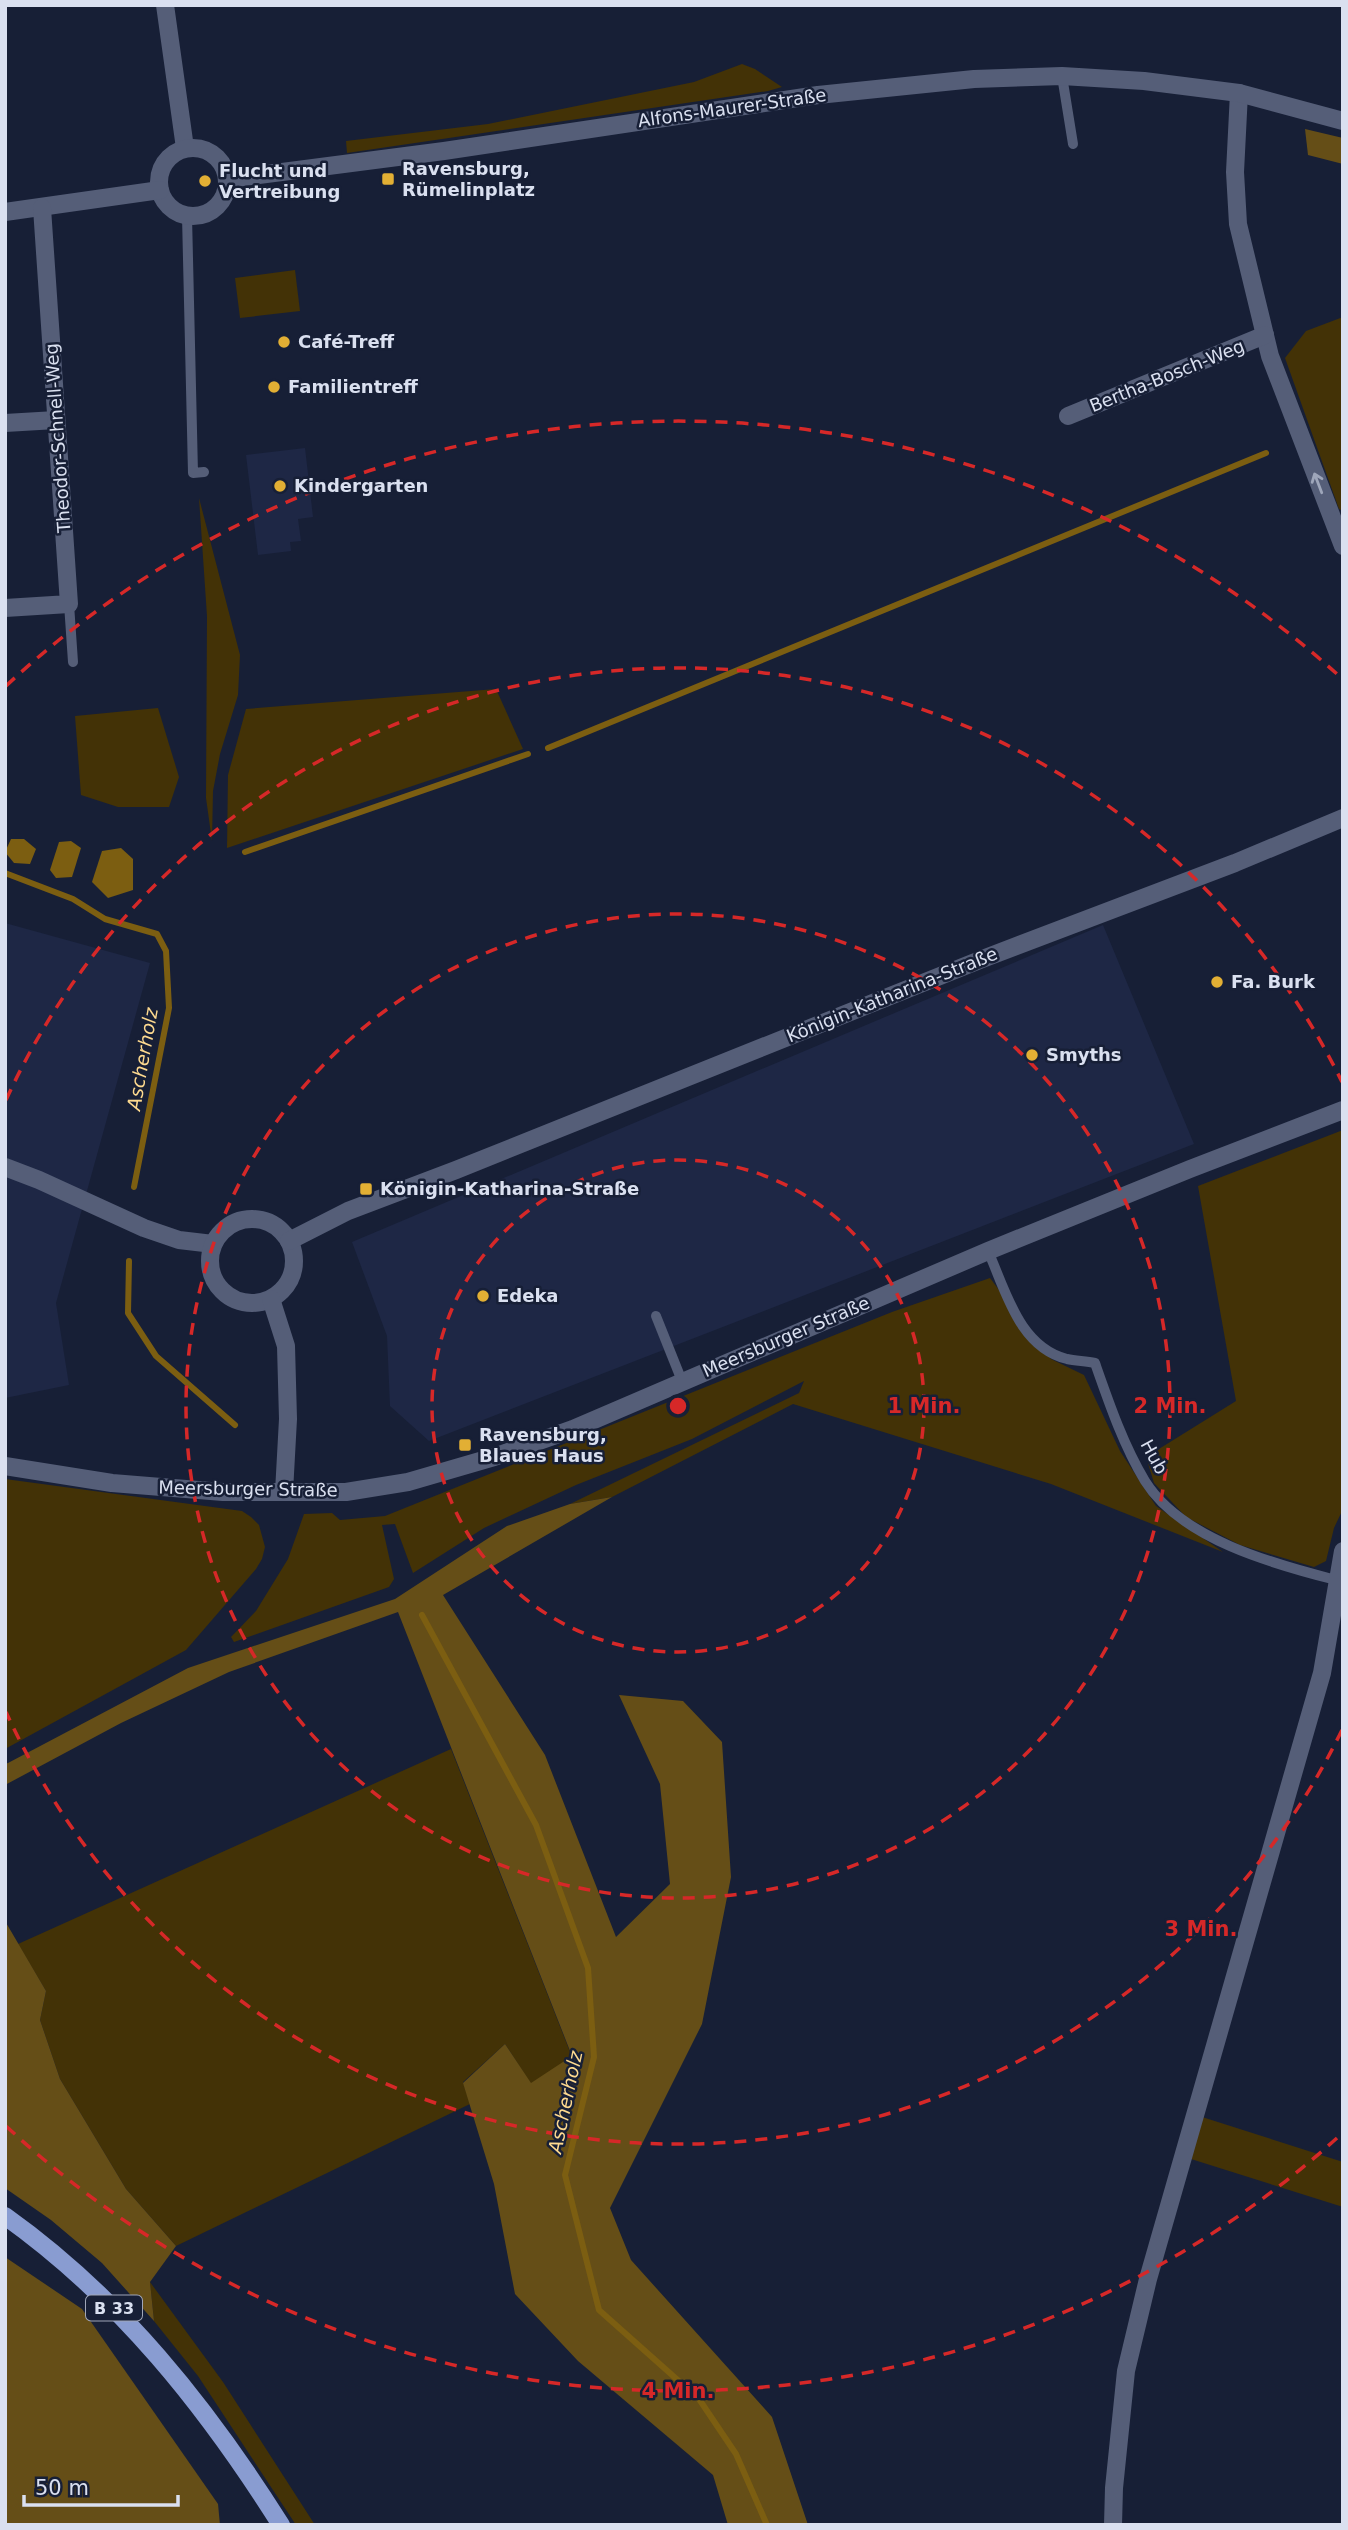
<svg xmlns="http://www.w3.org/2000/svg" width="1348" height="2530" font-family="'DejaVu Sans',sans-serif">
  <rect width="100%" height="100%" fill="#171f36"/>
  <g fill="#1e2745">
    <path d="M305,448L313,517L298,519L301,541L290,542L291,551L258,555L246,455Z"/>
    <path d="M5,923L150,963L56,1303L69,1385L5,1398Z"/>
    <path d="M1103,925L1194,1144L429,1441L390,1406L387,1336L352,1242Z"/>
  </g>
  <g fill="#433206">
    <path d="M742,64L755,69L782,87L768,91L347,153L346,141L488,124L694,82Z"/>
    <path d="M295,270L300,311L240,318L235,278Z"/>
    <path d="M1343,317V511L1339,509L1285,358L1306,331Z"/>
    <path d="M199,498L240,655L238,695L220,754L213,791L212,841L206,798L207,616Z"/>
    <path d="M496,689L523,749L227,848L228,775L246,709Z"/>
    <path d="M158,708L179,777L169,807H118L81,795L75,716Z"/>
    <path d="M1343,1130V1509L1334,1528L1326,1561L1314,1567L1240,1545L1186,1517L1154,1483L1146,1457L1236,1401L1198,1186Z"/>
    <path d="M990,1278L1051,1359L1084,1375L1120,1451L1156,1506L1223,1552L1051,1484L793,1404L612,1497L570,1504L799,1393L804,1381L692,1439L576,1485L484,1528L413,1573L395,1524L382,1525L394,1579L389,1587L234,1642L231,1637L256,1611L288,1559L304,1514L332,1513L340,1520L385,1516L892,1312Z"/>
    <path d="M5,1479L242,1511L251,1517L259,1525L265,1547L262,1559L256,1569L186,1650L5,1749Z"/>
    <path d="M451,1749L572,2057L531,2084L505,2044L463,2082L470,2104L176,2246L126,2189L60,2079L40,2020L46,1991L18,1944Z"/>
    <path d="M1199,2116L1343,2162V2207L1191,2159Z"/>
    <path d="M150,2282L223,2382L315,2525H296L198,2376L154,2321Z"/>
  </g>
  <g fill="#654e17">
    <path d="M1305,129L1343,138V164L1308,155Z"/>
    <path d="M612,1497L443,1595L545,1755L616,1937L670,1884L660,1784L619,1695L683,1701L722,1742L731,1877L702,2024L610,2208L631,2260L772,2417L808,2525H728L713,2475L578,2361L515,2294L494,2184L463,2083L505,2044L531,2083L572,2056L398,1612L229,1672L121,1723L5,1785V1764L8,1763L188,1668L395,1599L507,1526L570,1504Z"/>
    <path d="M5,1921L46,1991L40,2020L60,2079L126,2189L176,2246L150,2282L154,2321L102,2263L51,2220L5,2188Z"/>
    <path d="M5,2257L82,2309L218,2504L220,2525H5Z"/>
  </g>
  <g fill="#7c5e11">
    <path d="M11,839H24L36,849L30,864L14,863L5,852Z"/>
    <path d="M71,841L81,848L72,877L56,878L50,870L59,842Z"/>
    <path d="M121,848L133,859V890L108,898L92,882L102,851Z"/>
  </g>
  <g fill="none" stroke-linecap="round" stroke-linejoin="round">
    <g stroke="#7c5e11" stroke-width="6">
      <path d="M548,748L1266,453"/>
      <path d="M245,852L528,754"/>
      <path d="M5,873L73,899L105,919L157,934L166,951L169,1008L134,1187"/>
      <path d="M129,1261L128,1313L156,1356L235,1425"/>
      <path d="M422,1615L536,1825L588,1968L594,2057L565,2175L599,2310L699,2399L736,2454L767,2525"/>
    </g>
    <g stroke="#555e78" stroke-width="10">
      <path d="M1062,76L1073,144"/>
      <path d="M187,216L193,473L204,472"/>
      <path d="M69,604L73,662"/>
      <path d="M988,1251C1006,1291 1019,1347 1067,1359C1076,1361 1086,1361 1095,1363C1109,1403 1123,1444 1145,1481C1181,1539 1273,1564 1336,1580"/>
      <path d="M656,1316L682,1381"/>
    </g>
    <g stroke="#555e78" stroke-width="18">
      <path d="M165,5L185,148"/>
      <path d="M1239,93L1235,172L1238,224L1270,356L1343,546"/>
      <circle cx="193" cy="182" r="34"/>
      <path d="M228,179L444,151L818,95L974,79L1062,76L1144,81L1239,93L1343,121"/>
      <path d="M5,212L160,190"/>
      <path d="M1068,416L1265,335"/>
      <path d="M5,423L56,420"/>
      <path d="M5,608L69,604L42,208"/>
      <path d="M5,1167L39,1180L144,1228L179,1240L213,1244"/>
      <circle cx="252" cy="1261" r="42"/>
      <path d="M289,1241L348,1211L456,1170L985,958L1235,863L1343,818"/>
      <path d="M271,1299L286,1346L288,1419L284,1492"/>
      <path d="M1113,2525L1114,2488L1126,2371L1148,2279L1322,1673L1343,1551"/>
    </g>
    <path stroke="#555e78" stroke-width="18" d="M5,1466L112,1483L223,1492H346L408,1482L494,1457L573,1429L988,1251L1190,1169L1343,1110"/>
    <path stroke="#899cd1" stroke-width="18" d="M5,2216C120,2298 206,2406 281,2525"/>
  </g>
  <defs><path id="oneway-shaft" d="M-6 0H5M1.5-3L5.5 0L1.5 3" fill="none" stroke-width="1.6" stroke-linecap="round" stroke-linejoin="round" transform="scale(1.75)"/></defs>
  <use stroke="#9ea6ba" href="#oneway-shaft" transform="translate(1318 483) rotate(-111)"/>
  <g fill="none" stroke="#d62828" stroke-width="3.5" stroke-dasharray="12 9">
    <circle cx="678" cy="1406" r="246"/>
    <circle cx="678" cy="1406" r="492"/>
    <path d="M1342 1730A739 739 0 0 1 6 1712M6 1100A739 739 0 0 1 1342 1082"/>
    <path d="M1337 2138A985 985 0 0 1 6 2126M6 686A985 985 0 0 1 1337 674"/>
  </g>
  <g fill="#e2af34" stroke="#171f36" stroke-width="2.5">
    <rect x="381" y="172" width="14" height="14" rx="3.5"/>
    <circle cx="205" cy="181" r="7"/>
    <circle cx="284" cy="342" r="7"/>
    <circle cx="274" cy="387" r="7"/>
    <circle cx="280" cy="486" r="7"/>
    <circle cx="1217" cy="982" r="7"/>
    <circle cx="1032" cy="1055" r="7"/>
    <rect x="359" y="1182" width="14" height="14" rx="3.5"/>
    <circle cx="483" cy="1296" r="7"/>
    <rect x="458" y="1438" width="14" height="14" rx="3.5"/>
  </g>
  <g text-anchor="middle" stroke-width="5" stroke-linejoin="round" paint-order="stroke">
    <rect fill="#171f36" stroke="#a0a6b8" stroke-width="2" x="86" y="2295.5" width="56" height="25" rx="5"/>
    <g font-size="16" font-weight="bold" fill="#dae0f0">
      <text x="114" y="2314">B 33</text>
    </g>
    <g font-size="18" fill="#dae0f0" stroke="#171f36">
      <text transform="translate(732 108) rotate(-8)" y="6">Alfons-Maurer-Straße</text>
      <text transform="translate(1167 376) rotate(-22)" y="6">Bertha-Bosch-Weg</text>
      <text transform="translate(58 438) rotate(-94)" y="6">Theodor-Schnell-Weg</text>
      <text transform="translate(892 995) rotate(-22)" y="6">Königin-Katharina-Straße</text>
      <text transform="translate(786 1337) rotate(-23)" y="6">Meersburger Straße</text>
      <text transform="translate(1154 1457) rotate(61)" y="6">Hub</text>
      <text transform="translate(248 1489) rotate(1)" y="6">Meersburger Straße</text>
    </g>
    <g font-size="18" font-weight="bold" fill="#dae0f0" stroke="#171f36" text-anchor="start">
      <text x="402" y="175">Ravensburg,<tspan x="402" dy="21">Rümelinplatz</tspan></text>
      <text x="219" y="177">Flucht und<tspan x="219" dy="21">Vertreibung</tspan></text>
      <text x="298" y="348">Café-Treff</text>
      <text x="288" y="393">Familientreff</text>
      <text x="294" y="492">Kindergarten</text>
      <text x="1231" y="988">Fa. Burk</text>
      <text x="1046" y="1061">Smyths</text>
      <text x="380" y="1195">Königin-Katharina-Straße</text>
      <text x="497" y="1302">Edeka</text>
      <text x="479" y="1441">Ravensburg,<tspan x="479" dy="21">Blaues Haus</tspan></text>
    </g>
    <g font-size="19" font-style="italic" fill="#fdd98f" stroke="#171f36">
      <text transform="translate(142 1059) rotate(-80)" y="7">Ascherholz</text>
      <text transform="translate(565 2102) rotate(-78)" y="7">Ascherholz</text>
    </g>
  </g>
  <circle cx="678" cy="1406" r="10" fill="#d62828" stroke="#171f36" stroke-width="3.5"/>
  <g font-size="21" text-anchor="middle" font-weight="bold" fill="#d62828" stroke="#171f36" stroke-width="5" stroke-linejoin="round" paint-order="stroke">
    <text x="924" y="1413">1 Min.</text>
    <text x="1170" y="1413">2 Min.</text>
    <text x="1201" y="1936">3 Min.</text>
    <text x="678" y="2398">4 Min.</text>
  </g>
  <rect width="1348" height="2530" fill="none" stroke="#dae0f0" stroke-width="14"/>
  <path d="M24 2495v10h154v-10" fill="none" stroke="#dae0f0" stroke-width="3.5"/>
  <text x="35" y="2495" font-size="21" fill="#dae0f0" stroke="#171f36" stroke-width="5" paint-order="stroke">50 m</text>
</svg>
